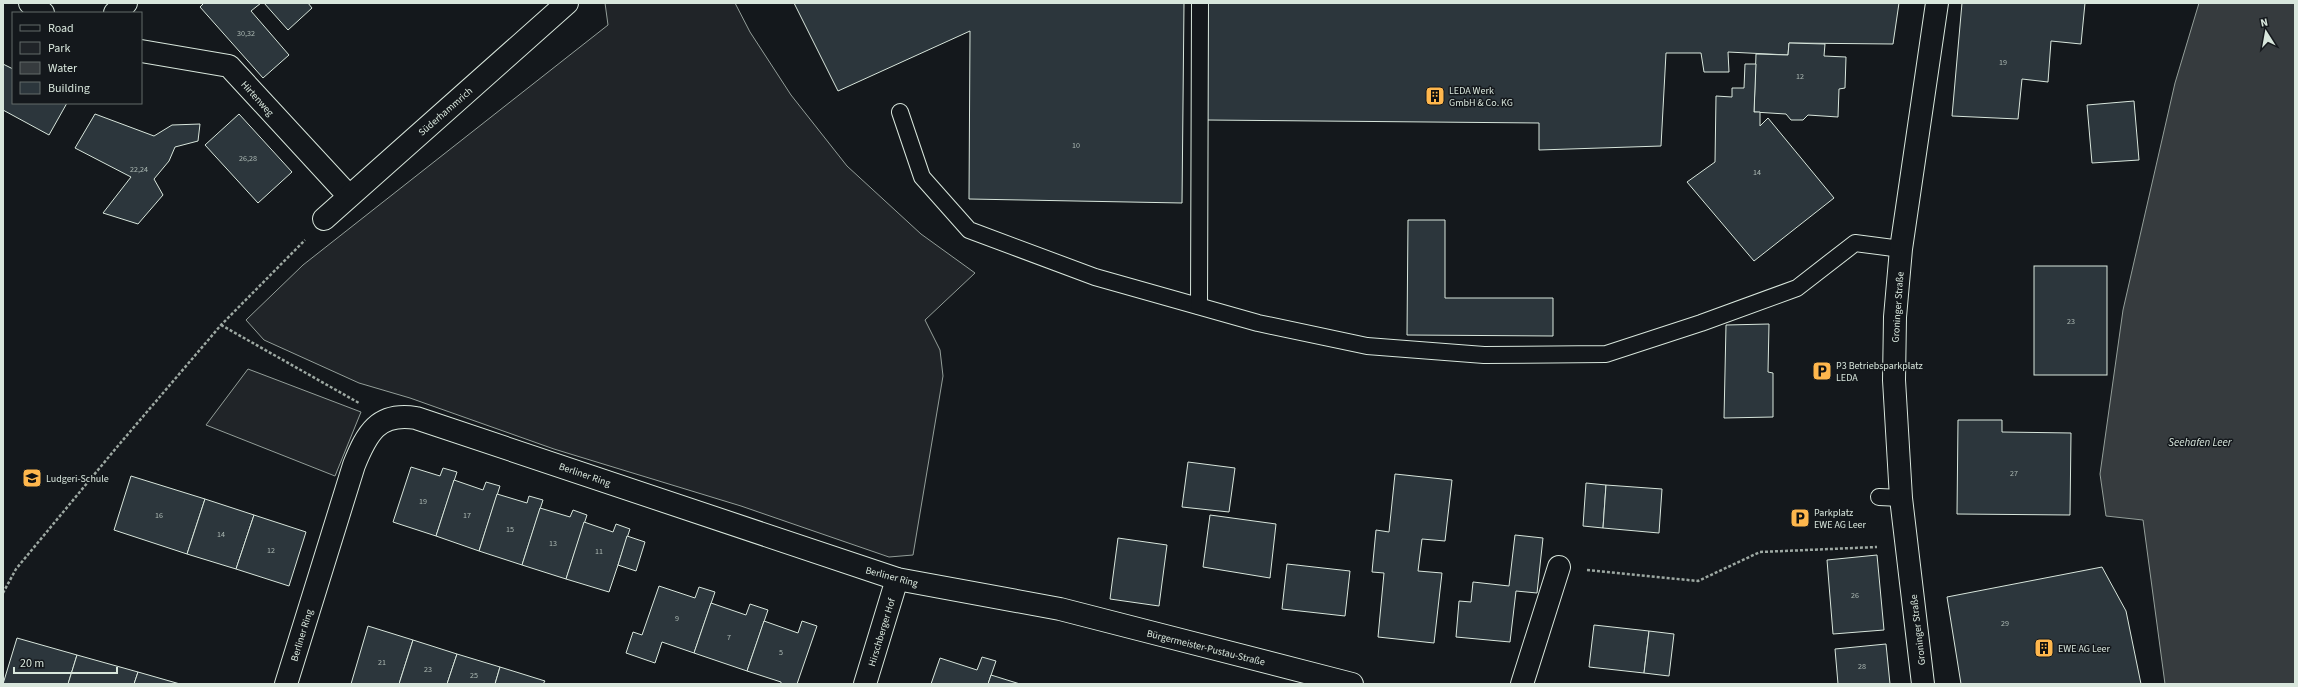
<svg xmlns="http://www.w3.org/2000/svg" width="2298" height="687" font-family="'Source Sans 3',sans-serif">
  <rect width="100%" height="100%" fill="#14181c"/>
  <g fill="#202428" stroke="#939e99">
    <path d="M605,3H735L750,32L791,95L847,166L921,234L975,273L925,320L940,350L943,376L913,555L889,557L741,506L554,449L410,398L359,383L264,340L246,320L303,265L608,25Z"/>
    <path d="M248,369L361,412L335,476L206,425Z"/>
  </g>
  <path fill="#363b3e" stroke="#939e99" d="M2199,3H2295V684H2165L2143,520L2106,516L2100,474L2123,310L2175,83Z"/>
  <g fill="#2c363c" stroke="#d8e6dc">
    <path d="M204,3H261L251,11L289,55L263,78L200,7Z"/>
    <path d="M264,3H308L312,8L288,30Z"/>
    <path d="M794,3H1184L1182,203L969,199L970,31L838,91Z"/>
    <path d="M1208,3H1899L1893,44L1789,43L1788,55L1728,52L1729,72H1704L1701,53H1666L1661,146L1539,150V123L1207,120Z"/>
    <path d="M1962,3H2085L2081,44L2051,41L2048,82L2022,79L2018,119L1952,116Z"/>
    <path d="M1789,43L1825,44L1824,56L1846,57L1845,88L1839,89L1838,117L1808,115L1803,120H1791L1786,114L1754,112L1756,54L1788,55Z"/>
    <path d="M3,64L13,69V103H67L49,135L3,110Z"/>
    <path d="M1745,64H1756L1754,112H1760V126L1768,118L1834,198L1754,261L1687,182L1715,162L1716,96L1732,97V88H1744Z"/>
    <path d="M2134,101L2139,160L2092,163L2087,105Z"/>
    <path d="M95,114L154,136L172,125L200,124L198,141L175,147L169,161L154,179L163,195L138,224L103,213L131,177L75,148Z"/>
    <path d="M239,114L292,172L258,203L205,145Z"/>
    <path d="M1408,220H1445V298H1553V336L1407,335Z"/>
    <rect x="2034" y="266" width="73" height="109"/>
    <path d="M1769,324L1768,372L1773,373V417L1724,418L1726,325Z"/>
    <path d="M1958,420H2002V432L2071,433L2070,515L1957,514Z"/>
    <path d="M1188,462L1235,468L1229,512L1182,507Z"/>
    <path d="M411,467L440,476L443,468L457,472L436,536L393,522Z"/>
    <path d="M1395,474L1452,480L1445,541L1422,539L1418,571L1442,573L1434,643L1378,637L1384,573L1372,572L1376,530L1389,532Z"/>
    <path d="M131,476L205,499L187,554L114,530Z"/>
    <path d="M454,480L483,490L486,482L500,486L479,551L436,536Z"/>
    <path d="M1586,483L1606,485L1603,528L1583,526Z"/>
    <path d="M1606,485L1662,489L1659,533L1603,528Z"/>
    <path d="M497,494L527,503L529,496L543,500L522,565L479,551Z"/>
    <path d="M205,499L254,515L236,569L187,554Z"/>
    <path d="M540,508L570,517L573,510L587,515L566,579L522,565Z"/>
    <path d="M254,515L306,532L289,586L236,569Z"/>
    <path d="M1210,515L1276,524L1270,578L1203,567Z"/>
    <path d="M584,522L613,532L616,524L630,529L609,592L566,579Z"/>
    <path d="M1515,535L1543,538L1537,593L1516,591L1510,642L1456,637L1459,601L1471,602L1473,582L1509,586Z"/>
    <path d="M627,536L645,542L636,571L618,565Z"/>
    <path d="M1118,538L1167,545L1159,606L1110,599Z"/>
    <path d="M1877,555L1884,630L1833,634L1827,560Z"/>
    <path d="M1287,564L1350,571L1345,616L1282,609Z"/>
    <path d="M2102,567L2126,611L2141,684H1961L1947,597Z"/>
    <path d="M659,586L695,598L699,587L715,592L694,653L662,642L655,663L626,653L633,632L642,635Z"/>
    <path d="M711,603L746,615L750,604L768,610L747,671L694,653Z"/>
    <path d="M764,621L798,633L802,621L817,626L797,684H781V682L747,671Z"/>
    <path d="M1594,625L1649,631L1644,673L1589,667Z"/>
    <path d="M368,626L413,640L399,684H351Z"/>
    <path d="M1649,631L1674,634L1669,676L1644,673Z"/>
    <path d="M17,638L77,655L68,684H3Z"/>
    <path d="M413,640L457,654L447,684H399Z"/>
    <path d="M1886,644L1890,684H1838L1835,649Z"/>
    <path d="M457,654L500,667L495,684H447Z"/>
    <path d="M77,655L138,672L134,684H68Z"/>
    <path d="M982,657L996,661L988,684H931L940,658L977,670Z"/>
    <path d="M500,667L545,681L543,684H495Z"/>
    <path d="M138,672L180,684H134Z"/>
    <path d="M991,675L1020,684H988Z"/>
  </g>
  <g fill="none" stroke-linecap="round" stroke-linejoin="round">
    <g stroke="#d8e6dc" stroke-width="18">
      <g id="lane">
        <path d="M900,112L922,177L969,230L1095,277L1258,323L1367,346L1484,355L1606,354L1701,323L1797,288L1855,243L1901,249"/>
        <path d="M1199,306L1200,3"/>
        <path d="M1879,497L1901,498"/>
      </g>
    </g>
    <g stroke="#d8e6dc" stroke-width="24">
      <g id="street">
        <path d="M30,3L43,13"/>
        <path d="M115,13L126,3"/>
        <path d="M141,51L229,66L348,195"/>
        <path d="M324,219L567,3"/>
        <path d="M286,684L354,465C367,433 378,412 416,418L897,579L1060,609L1352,684"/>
        <path d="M865,684L897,579"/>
        <path d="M1522,684L1559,567"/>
      </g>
    </g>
    <g stroke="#d8e6dc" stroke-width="24">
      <path id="secondary" d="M1923,684L1901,498L1894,380L1895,317L1901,249L1937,3"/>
    </g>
    <g stroke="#9da8a2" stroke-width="2.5" stroke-dasharray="3 2" stroke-linecap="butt">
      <path d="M221,325L359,403"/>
      <path d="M1587,570L1698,581L1760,552L1877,547"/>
      <path d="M3,593L16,569L117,447L221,325L305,240"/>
    </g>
    <use href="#lane" stroke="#14181c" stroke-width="16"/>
    <use href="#street" stroke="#14181c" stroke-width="22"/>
    <use href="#secondary" stroke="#14181c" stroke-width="22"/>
  </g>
  <defs>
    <g id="building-square" transform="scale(1)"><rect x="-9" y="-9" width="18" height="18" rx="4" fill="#ffb74d" stroke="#14181c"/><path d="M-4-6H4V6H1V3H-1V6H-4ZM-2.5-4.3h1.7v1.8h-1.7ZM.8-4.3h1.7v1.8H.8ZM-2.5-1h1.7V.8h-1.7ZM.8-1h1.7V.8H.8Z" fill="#111"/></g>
    <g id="parking-square" transform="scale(1)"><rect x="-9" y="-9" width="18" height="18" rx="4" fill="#ffb74d" stroke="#14181c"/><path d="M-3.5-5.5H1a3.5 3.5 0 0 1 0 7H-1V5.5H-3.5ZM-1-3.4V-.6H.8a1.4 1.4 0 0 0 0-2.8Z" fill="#111"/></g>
    <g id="school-square" transform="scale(1)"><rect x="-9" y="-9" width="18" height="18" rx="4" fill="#ffb74d" stroke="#14181c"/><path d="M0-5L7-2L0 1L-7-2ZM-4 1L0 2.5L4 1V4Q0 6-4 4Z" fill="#111"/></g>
  </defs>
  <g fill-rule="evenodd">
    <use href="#building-square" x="1435" y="96"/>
    <use href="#parking-square" x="1822" y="371"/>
    <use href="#school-square" x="32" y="478"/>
    <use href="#parking-square" x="1800" y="518"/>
    <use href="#building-square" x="2044" y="648"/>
  </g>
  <g text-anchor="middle" stroke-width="3" stroke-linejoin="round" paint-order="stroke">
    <g font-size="8" fill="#adbab4">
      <text x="246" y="36">30,32</text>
      <text x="2003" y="65">19</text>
      <text x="1800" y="79">12</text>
      <text x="1076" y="148">10</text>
      <text x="248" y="161">26,28</text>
      <text x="139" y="172">22,24</text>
      <text x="1757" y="175">14</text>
      <text x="2071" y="324">23</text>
      <text x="2014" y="476">27</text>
      <text x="423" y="504">19</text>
      <text x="159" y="518">16</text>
      <text x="467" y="518">17</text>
      <text x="510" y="532">15</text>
      <text x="221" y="537">14</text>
      <text x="553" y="546">13</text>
      <text x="271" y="553">12</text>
      <text x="599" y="554">11</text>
      <text x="1855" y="598">26</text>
      <text x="677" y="621">9</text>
      <text x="2005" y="626">29</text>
      <text x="729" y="640">7</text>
      <text x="781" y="655">5</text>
      <text x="382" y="665">21</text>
      <text x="1862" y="669">28</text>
      <text x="428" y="672">23</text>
      <text x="474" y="678">25</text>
    </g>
    <g font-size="10" fill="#d8e6dc" stroke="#14181c" text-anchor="start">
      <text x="1449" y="94">LEDA Werk<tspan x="1449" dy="12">GmbH &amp; Co. KG</tspan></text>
      <text x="1836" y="369">P3 Betriebsparkplatz<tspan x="1836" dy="12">LEDA</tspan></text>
      <text x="46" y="482">Ludgeri-Schule</text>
      <text x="1814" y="516">Parkplatz<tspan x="1814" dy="12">EWE AG Leer</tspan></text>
      <text x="2058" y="652">EWE AG Leer</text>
    </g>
    <g font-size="10" fill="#d8e6dc" stroke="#14181c">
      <text transform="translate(258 98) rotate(48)" y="4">Hirtenweg</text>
      <text transform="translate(445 111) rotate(-41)" y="4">Süderhammrich</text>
      <text transform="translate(1897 307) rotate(-86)" y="4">Groninger Straße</text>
      <text transform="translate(585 474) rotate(19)" y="4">Berliner Ring</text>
      <text transform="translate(892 576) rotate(15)" y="4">Berliner Ring</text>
      <text transform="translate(1917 630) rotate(-97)" y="4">Groninger Straße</text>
      <text transform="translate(881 632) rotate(-73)" y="4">Hirschberger Hof</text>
      <text transform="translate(301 635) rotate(-73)" y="4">Berliner Ring</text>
      <text transform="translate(1206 647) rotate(14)" y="4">Bürgermeister-Pustau-Straße</text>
    </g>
    <g font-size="11" font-style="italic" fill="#d8e6dc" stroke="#14181c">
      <text x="2200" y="446">Seehafen Leer</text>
    </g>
  </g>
  <rect width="2298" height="687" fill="none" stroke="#d8e6dc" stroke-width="8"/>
  <rect x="12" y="12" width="130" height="92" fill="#14181c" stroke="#626a69"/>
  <rect x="20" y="25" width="20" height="6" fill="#14181c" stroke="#626a69"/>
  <text x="48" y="32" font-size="12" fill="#d8e6dc">Road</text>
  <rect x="20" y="42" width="20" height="12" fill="#202428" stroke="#626a69"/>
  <text x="48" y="52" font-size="12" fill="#d8e6dc">Park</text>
  <rect x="20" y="62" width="20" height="12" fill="#363b3e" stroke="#626a69"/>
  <text x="48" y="72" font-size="12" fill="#d8e6dc">Water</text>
  <rect x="20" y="82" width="20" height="12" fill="#2c363c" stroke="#626a69"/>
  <text x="48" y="92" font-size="12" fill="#d8e6dc">Building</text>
  <g transform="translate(2266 32) rotate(349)" stroke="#14181c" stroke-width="3" paint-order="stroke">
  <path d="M0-3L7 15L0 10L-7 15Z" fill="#d8e6dc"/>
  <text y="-6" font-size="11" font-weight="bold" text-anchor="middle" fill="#d8e6dc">N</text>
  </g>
  <path d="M14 667v6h103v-6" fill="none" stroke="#d8e6dc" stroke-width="2"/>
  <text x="20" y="667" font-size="12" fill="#d8e6dc" stroke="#14181c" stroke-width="3" paint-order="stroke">20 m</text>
</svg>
